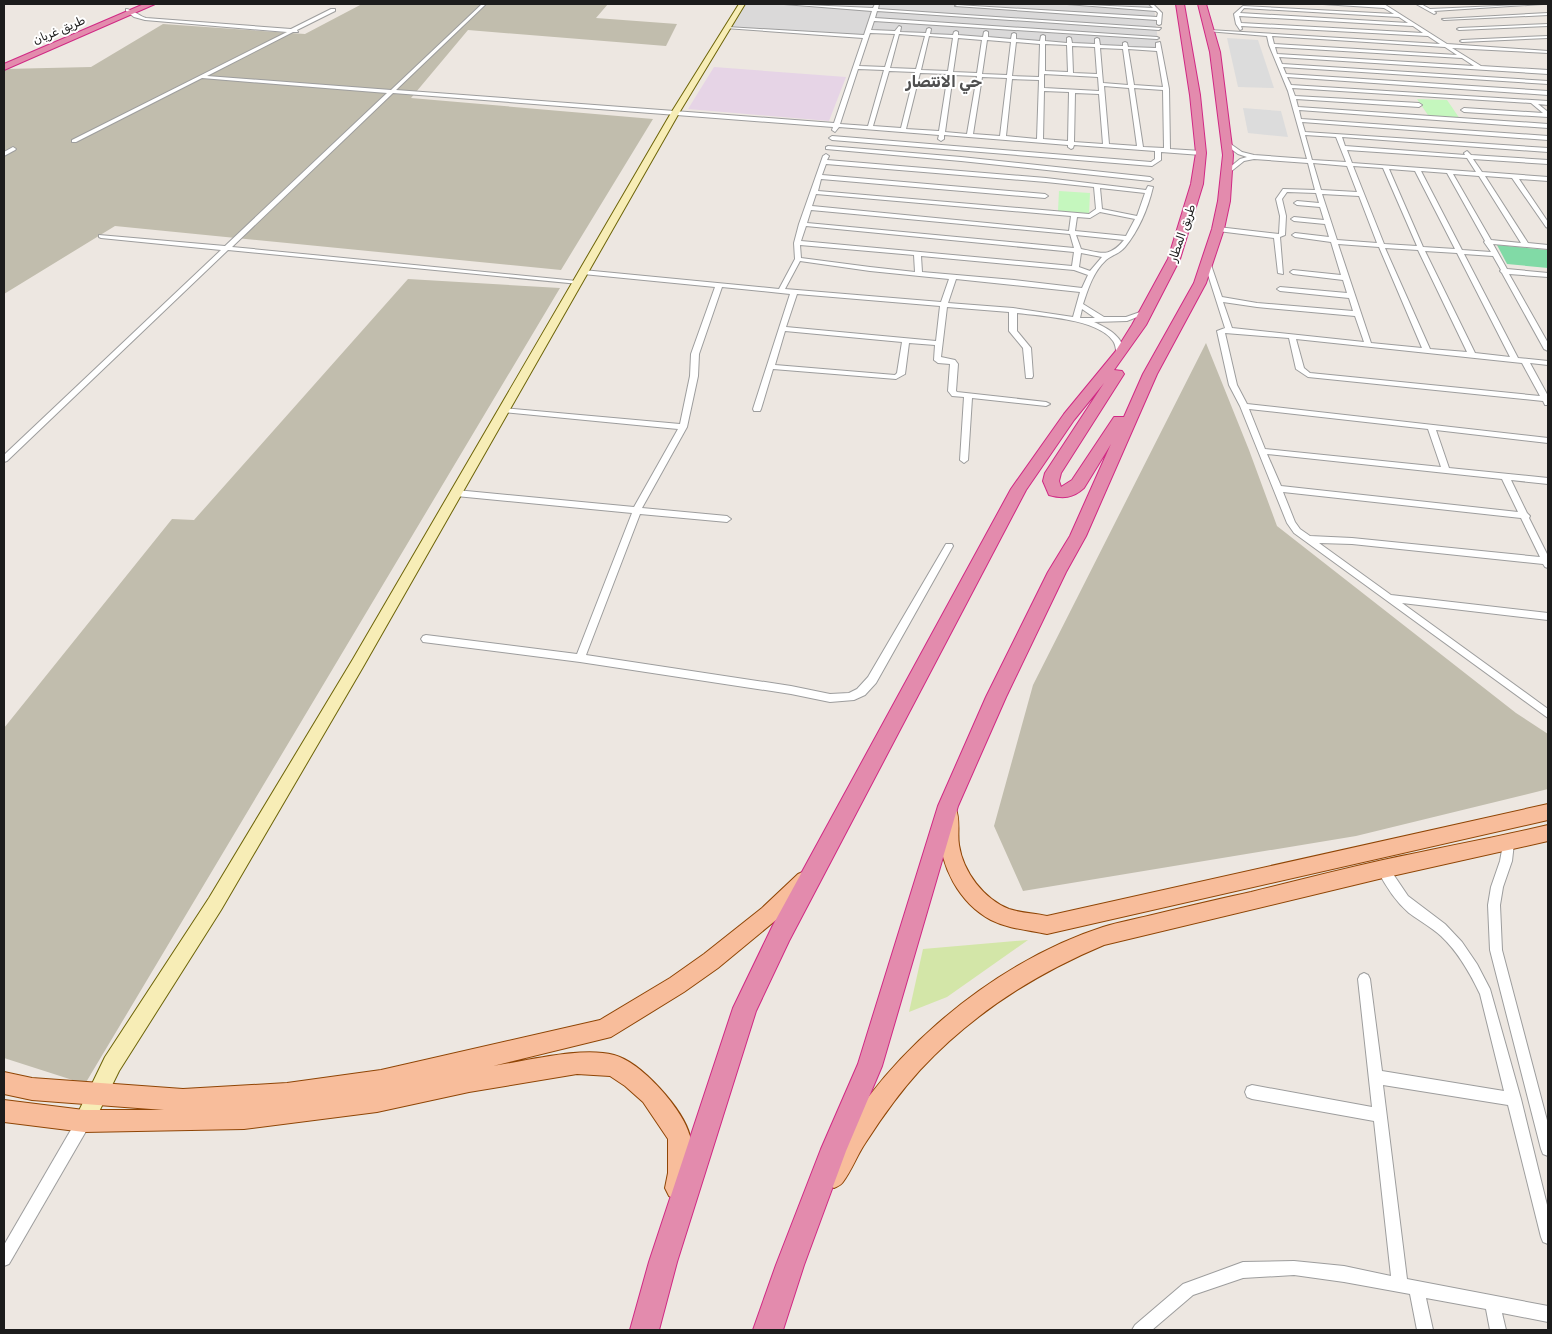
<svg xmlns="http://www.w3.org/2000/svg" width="1552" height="1334" font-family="Rubik,Cairo,sans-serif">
  <rect width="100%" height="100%" fill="#ede7e1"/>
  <path fill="#dad9d9" d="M741,4H1150L1154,7L1159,50L868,31L866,37L727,28Z"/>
  <path fill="#e6d4e6" d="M714,67L846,77L829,121L688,109Z"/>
  <g fill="#c1bdad">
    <path d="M362,4H608L596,18L677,24L666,46L468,30L411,98L653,119L561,270L115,226L4,294V69L91,67L163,24L305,34Z"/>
    <path d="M408,279L560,288L85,1084L4,1058V728L172,519L194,520Z"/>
    <path d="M1206,343L1249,450L1277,526L1516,713L1548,734V789L1356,836L1023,891L994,826L1033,685Z"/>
  </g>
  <path fill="#d3e6a8" d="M1028,940L947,997L909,1012L923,949Z"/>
  <g fill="#c5f7be">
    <path d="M1417,99L1447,100L1460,119L1430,118Z"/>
    <path d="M1059,191L1090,193L1089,214L1058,211Z"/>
  </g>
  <path fill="#81daa6" d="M1497,245L1548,250V268L1507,264Z"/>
  <g fill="#dcdcdc">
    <path d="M1227,38L1258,40L1274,88L1238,87Z"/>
    <path d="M1243,108L1281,111L1288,137L1248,133Z"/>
  </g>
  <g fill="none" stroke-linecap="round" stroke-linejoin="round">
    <g stroke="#9d9d9d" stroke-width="2">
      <g id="street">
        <path d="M482,4H486L396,90L834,123L863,38L725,28L727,27L864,35L872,11L784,4L873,8L875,4H879L878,9L1161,28L1159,30L877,11L875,18L1157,37L1159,38L1157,39L874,21L871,30L895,31L899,26L901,27L900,32L926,33L927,29L929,28L931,29L930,34L953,35L954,32L956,31L958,32V35L983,37L984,32L986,31L988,32V37L1011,39L1012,34L1014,33L1016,34V39L1040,41L1041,36L1043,35L1045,36V41L1067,43V38L1069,37L1071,38L1072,43L1095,44V39L1097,38L1099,39L1100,45L1123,46V43L1125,42L1127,43L1128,47L1156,48V43L1160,42L1169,89L1170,149L1201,151L1204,153L1201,155L1161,152V160L1152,166L832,140L829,138L832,136L1151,162L1155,159V151L1074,145L1073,148L1071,149L1068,147V145L944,135V139L941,141L938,139L939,135L839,127L835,132L832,130L833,127L393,93L232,247L577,281L579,282V284L228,250L7,461L4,462V455L221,250L101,238L99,237V235L225,246L387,93L202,78L76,142H72V140L287,32L145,20L134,17L126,11V9C132,9 139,16 146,18L291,29L331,9H335V11L297,30L298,32H293L207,76L391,90ZM870,33L895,34L885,67L859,66ZM899,34L925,36L916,69L890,68ZM929,36L953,38L948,71L921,70ZM958,38L982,40L977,73L953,72ZM987,40L1011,42L1007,75L982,74ZM1016,42L1040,44L1039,77L1012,76ZM1045,44L1067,45L1068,72L1045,71ZM1072,46L1095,47L1097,74L1073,73ZM1100,48L1123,49L1128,85L1103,83ZM1128,49L1157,51L1163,87L1134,85ZM858,69L884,70L868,126L840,124ZM889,71L915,72L901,128L873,126ZM920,73L948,74L939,131L906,129ZM1044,74L1098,77L1099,91L1044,88ZM953,75L977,76L967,134L945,132ZM982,77L1007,78L1000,136L973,134ZM1012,79L1039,80L1037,139L1006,136ZM1104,86L1129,88L1137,146L1109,144ZM1134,88L1163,90L1164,148L1143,147ZM1044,91L1069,92L1068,141L1043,139ZM1075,93L1099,94L1103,144L1074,142Z"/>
        <path d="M1067,4L1153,8L1149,4H1153L1162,13L1161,24L1159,25L1157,24V20L955,6L957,5L1157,17L1158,13L1156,11Z"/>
        <path d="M1323,4L1380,5L1379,4H1384L1447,44L1548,51V53L1452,48L1481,66L1548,70V74L1279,57L1282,64L1548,81V84L1283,67L1286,74L1548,91V95L1287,77L1291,85L1548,101V105L1538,104L1548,112V117L1464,112L1461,110L1464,108L1543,113L1531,103L1292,88L1295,96L1419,103L1422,105L1419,107L1296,99L1298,107L1548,124V128L1299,110L1301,119L1548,136V140L1302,122L1305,132L1548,148V152L1342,137L1345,146L1465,155L1464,153L1467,151L1471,155L1548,160V164L1473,159L1482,172L1548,177V181L1519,179L1548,222V228L1546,227L1512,178L1485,176L1528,243L1548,245V249L1493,244L1507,269L1548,273V277L1509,274L1548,343V351L1544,349L1502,273L1500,271L1501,270L1493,256L1464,254L1518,358L1548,361V365L1530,363L1548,396V405H1545L1543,401L1308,377L1296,369L1289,338L1225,333L1237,385L1247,404L1548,438V443L1436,430L1449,468L1548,478V484L1511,480L1527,513L1530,516L1529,518L1548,556V568L1545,567L1543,564L1352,544L1319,543L1391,595L1548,613V620L1402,603L1548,709V718L1294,533L1287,523L1240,406L1229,385L1217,331L1225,328L1204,262L1205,261L1210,262L1222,297L1257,303L1353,311L1349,298L1280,291L1277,289L1280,287L1347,293L1343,280L1293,274L1290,272L1293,270L1341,275L1331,242L1295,237L1292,235L1295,233L1329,237L1325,224L1294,221L1291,219L1294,217L1324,220L1320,207L1297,205L1294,203L1297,201L1319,203L1316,193L1287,192L1282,199L1286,216L1285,235L1280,237L1283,274L1278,273L1274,238L1218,231L1215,229L1218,227L1279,234L1280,216L1276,199L1283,189L1315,190L1308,163L1254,159L1244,161L1229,173L1224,172L1240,159L1247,157L1238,154L1223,143L1222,142L1225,140L1242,152L1254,155L1307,159L1288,91L1269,45L1267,36L1207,31L1209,30L1440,44L1428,36L1241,26L1242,29L1240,30L1236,24L1234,14L1243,6L1394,14L1384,8ZM1244,8L1399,17L1408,23L1240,13ZM1239,16L1413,26L1423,33L1241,23ZM1272,36L1445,47L1457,55L1274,44ZM1275,47L1462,58L1474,66L1277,54ZM1305,135L1336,137L1346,162L1312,160ZM1347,150L1467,158L1476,172L1352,163ZM1313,163L1347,166L1357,192L1321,190ZM1353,166L1383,168L1417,246L1384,244ZM1389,169L1415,171L1455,249L1423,247ZM1421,171L1447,173L1485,241L1484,242L1491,252L1462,250ZM1453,174L1479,176L1521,243L1491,240ZM1322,194L1359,196L1377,243L1337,240ZM1338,244L1379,247L1422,348L1371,343ZM1385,248L1418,250L1467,352L1430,349ZM1425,251L1457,253L1510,357L1475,353ZM1223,302L1257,307L1355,316L1364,342L1232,328ZM1296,339L1522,363L1540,396L1310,373L1304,368ZM1249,409L1428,429L1441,467L1265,449ZM1267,454L1502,479L1518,512L1281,486ZM1283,492L1521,518L1540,557L1352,538L1310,536L1300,529L1295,522Z"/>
        <path d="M1416,4H1421L1430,9L1543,4L1434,11L1436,13L1434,14Z"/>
        <path d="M1548,13V15L1444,20L1442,19Z"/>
        <path d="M1548,24V26L1459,30L1457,29L1459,28Z"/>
        <path d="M1548,36V38L1462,42L1460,41L1462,40Z"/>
        <path d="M828,146L961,157L1150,177L1153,179L1150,181L961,161L826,149V147Z"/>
        <path d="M13,147L16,149L15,150L4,156V152Z"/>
        <path d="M826,154L829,156L827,160L1046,178L1146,190L1148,186L1153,187C1148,208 1139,230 1125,247C1119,254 1112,255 1106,260C1093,272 1088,289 1083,304L1104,317H1126L1143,311H1147V313L1127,321L1094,322C1107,328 1127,338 1123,356H1117C1116,351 1116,345 1113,341C1098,319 1042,316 1017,313V331L1031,348L1033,376L1032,378H1026L1023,348L1009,331V312L947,307L941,357L955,360L958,364L956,391L957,392L1046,402L1050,404L1046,406L972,398L968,460L964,463L960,460L964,397L952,396L948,391L950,364L938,363L934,360L935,345L909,343L905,374L896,379L773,369L761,409L760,411H754L753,409L790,294L722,287L699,354L698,376L687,427L642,508L727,516L731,519L727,522L640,514L586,655L791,686L830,694L849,693L857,689L868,677L946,544H952L953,546L876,683L865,695L854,700L830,702L791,694L580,662L423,642L421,639L423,636L426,635L577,654L632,513L456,496L452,493L456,490L634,507L678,429L503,412L499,410L503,408L680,424L690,376L691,354L715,287L583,274L580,272L583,270L779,289L795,259L794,243L799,224L823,156ZM826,164L1046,182L1094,187L1096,209L1089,214L818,191L821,179L1045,198L1048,196L1045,194L822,175ZM1100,188L1145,193L1137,216L1102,209ZM816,194L1071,216L1069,231L812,206ZM811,210L1070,234L1074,248L807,223ZM1100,212L1135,219L1126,236L1075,231L1077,217L1090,218ZM806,226L1074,252L1072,266L801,241ZM1076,235L1124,240C1109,258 1102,253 1081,249ZM800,245L914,255L915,272L870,267L801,258ZM1081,253L1102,257L1090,271L1079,267ZM921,256L1074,270L1088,275L1082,288L1014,280L922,272ZM800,261L870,271L949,279L941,302L785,289ZM956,279L1080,292L1073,317L1013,308L948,303ZM797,294L940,306L936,341L786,327ZM1082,309L1095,318H1080ZM785,331L902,342L897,373L895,375L775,365Z"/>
        <path d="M1508,838L1512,839L1514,843L1512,861L1503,887L1500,905L1502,950L1548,1124V1156L1543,1154L1541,1149L1490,950L1488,905L1491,887L1500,861L1504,839Z"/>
        <path d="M1383,864L1387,865L1408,896L1445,924L1462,942L1477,964L1490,989L1521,1099L1548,1209V1244L1543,1242L1541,1237L1508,1105L1383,1085L1407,1279L1548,1306V1322L1502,1313L1506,1330H1490L1486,1309L1426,1298L1433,1330H1417L1410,1294L1344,1282L1294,1275L1243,1278L1193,1295L1152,1330H1132L1135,1325L1183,1284L1243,1262L1294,1261L1344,1266L1391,1276L1374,1121L1252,1099L1247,1097L1245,1092L1247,1087L1252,1085L1372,1107L1358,979L1360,975L1364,973L1368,975L1370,979L1382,1071L1504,1091L1480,994C1470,973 1458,952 1441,936C1431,927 1420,921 1409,913C1395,901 1385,885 1377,869L1379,865Z"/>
        <path d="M84,1114L89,1116L91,1121L89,1126L9,1264L4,1266V1245L79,1116Z"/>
      </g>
    </g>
    <g stroke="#6d6408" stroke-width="2">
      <path id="secondary" d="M739,4H745L679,113L363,667L221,910L119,1071L91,1128L84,1131L77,1128L74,1121L105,1057L209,898L353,659L671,113Z"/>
    </g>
    <g stroke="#8f4505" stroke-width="2">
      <g id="primary">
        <path d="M1548,804V820L1047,934C1028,930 1009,929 991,920C959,903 939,865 940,830C940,822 939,815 943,807L949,805L955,807C961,819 957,833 959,845C963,872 984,899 1009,909C1021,913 1035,913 1047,916Z"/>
        <path d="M1548,825V841L1383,878L1104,945C1035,974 972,1014 920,1070C900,1092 882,1117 866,1142C857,1155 852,1170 843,1182C841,1185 838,1186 834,1188L826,1184L822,1176C868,1066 990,963 1103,927C1119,922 1136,919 1152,915C1185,907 1218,899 1251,892C1295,881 1339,870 1383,860C1438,848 1493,838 1548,825Z"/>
        <path d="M805,871L812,874L815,880L812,886L776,920L718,968L684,992L611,1037L493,1066C527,1061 582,1046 614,1055C641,1062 683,1109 690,1136C694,1153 692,1180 685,1196L677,1200L669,1196L665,1188L668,1173V1139L643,1102L625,1086L610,1076L577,1074L469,1092L377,1112L244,1129L84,1132L4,1122V1100L84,1110H164L32,1100L4,1094V1072L32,1078L183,1089L287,1083L381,1070L600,1020L670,978L704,954L762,908L798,874Z"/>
      </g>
    </g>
    <g stroke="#d02984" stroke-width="2">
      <g id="highway">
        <path d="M144,4H155L4,70V64Z"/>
        <path d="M1176,4H1184L1200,95L1206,153L1203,184L1180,259L1146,325L1114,370L1122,371L1124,374L1061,473L1059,481L1061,487L1072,480L1114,417H1124L1143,374L1194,283L1212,229L1218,201L1223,155L1210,52L1198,4H1206L1220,52L1233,155L1230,201L1224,229L1206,283L1157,374L1086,536L1066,572L1006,697L958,806L882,1066L846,1151L804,1265L783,1330H753L776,1265L821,1149L858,1064L938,806L986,697L1048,572L1070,536L1111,444L1084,488C1073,498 1063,499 1049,495L1043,481L1045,473L1104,383L1074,420L1026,490L789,941L756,1011L677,1262L659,1330H630L649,1262L733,1008L773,925L1011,489L1064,414L1115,352L1132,325L1168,259L1191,184L1196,153L1190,95Z"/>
      </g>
    </g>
    <use href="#street" fill="#fff" fill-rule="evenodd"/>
    <use href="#secondary" fill="#f7edb6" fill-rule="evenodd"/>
    <use href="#primary" fill="#f8bd9b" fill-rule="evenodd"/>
    <use href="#highway" fill="#e38bad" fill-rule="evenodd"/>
  </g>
  <g text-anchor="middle" stroke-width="4" stroke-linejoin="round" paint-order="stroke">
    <g font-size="12" fill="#1c1c1c" stroke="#fff">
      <text transform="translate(59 30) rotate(-23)" y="4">طريق غريان</text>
      <text transform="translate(1182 233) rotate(-71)" y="4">طريق المطار</text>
    </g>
    <g font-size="16" font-weight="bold" fill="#4f4f4f" stroke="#fff">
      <text x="944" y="87">حي الانتصار</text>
    </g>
  </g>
  <rect width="1552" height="1334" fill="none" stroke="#1c1c1c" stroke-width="10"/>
</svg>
